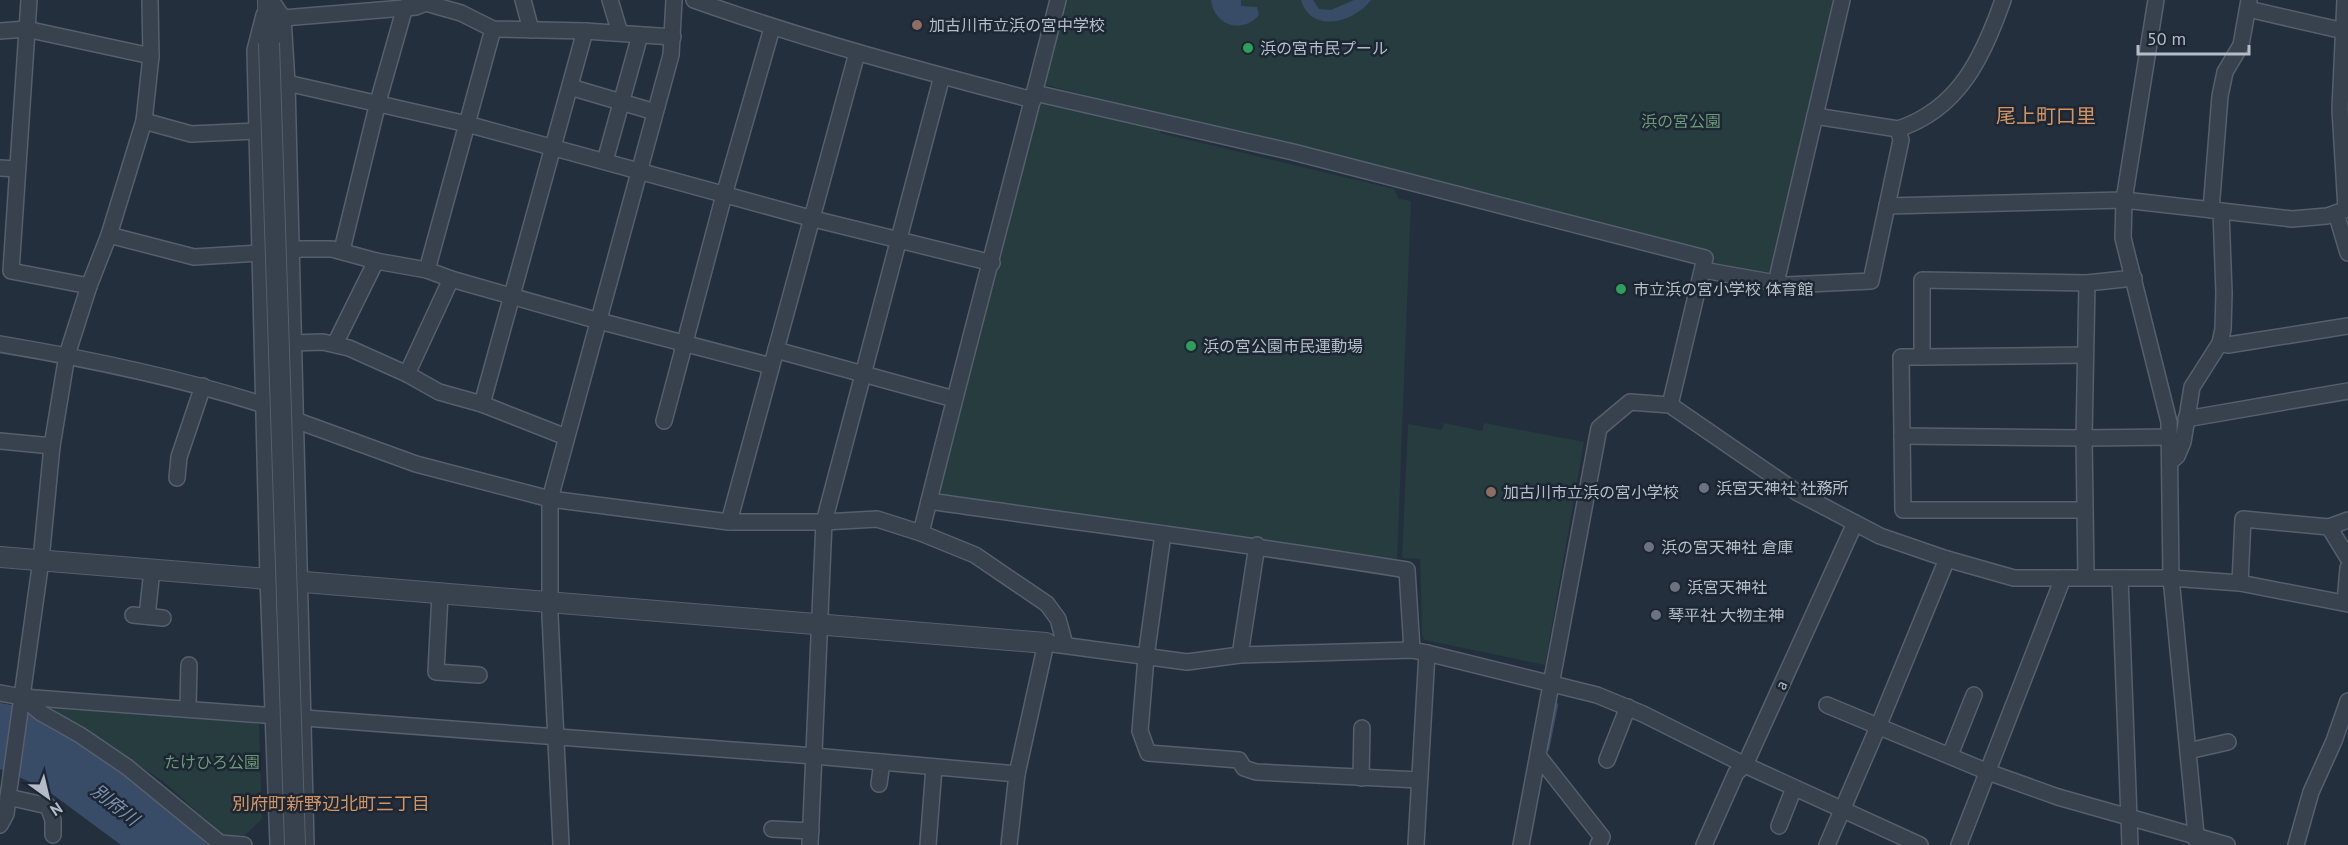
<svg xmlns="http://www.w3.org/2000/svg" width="2348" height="845" font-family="'PT Sans','Noto Sans JP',sans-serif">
  <rect width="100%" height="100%" fill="#242f3e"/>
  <g fill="#263c3f">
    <path d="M1064,0H1835L1770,273L1765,278L1717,270L1694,249L1042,84Z"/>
    <path d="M1044,99L1161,127L1160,133L1394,189L1399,199L1411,201L1397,561L944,496L939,490L1038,105Z"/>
    <path d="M1444,423L1482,431L1484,423L1584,442L1545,665L1425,640L1422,635L1420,559L1402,558L1408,424L1442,430Z"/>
    <path d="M56,703L254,718L259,724L262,819L244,836L223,835L163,781L54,710Z"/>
  </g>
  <g fill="#394c67">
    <path d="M1211,0H1241V6L1257,7L1259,15C1242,35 1214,25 1211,0Z"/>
    <path d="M1301,0H1313L1319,9L1331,10L1354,0H1371C1354,23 1311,34 1301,0Z"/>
    <path d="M0,703L12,705L90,747L146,788L208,845H121L44,788L0,769Z"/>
  </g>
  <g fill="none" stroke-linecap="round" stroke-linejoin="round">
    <path stroke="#394c67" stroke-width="4.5" d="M1547,749L1556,705"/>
    <g stroke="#565f6c" stroke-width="18">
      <g id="minor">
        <path d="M29,0L11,271L89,286"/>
        <path d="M271,0L283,18L287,83L306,845"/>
        <path d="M523,0L531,30"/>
        <path d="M610,0L620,33"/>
        <path d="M694,0C806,40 919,70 1033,100"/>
        <path d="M2156,0L2124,200L2123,238L2169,422L2171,578L2197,845"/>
        <path d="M2345,0L2340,109L2346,209"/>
        <path d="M2248,9L2344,31"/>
        <path d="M264,15L255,50L268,578L278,845"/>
        <path d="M283,18L416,7L426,3L461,13L493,29L585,31L673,37"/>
        <path d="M0,31L26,29L151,56"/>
        <path d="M287,83L467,124L810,218L992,263"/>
        <path d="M570,87L655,112"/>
        <path d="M1035,93L1293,152L1705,258L1670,405"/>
        <path d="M144,121L191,134L257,131"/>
        <path d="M1898,129C1959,109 1983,57 2003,0"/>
        <path d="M605,161L640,35"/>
        <path d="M0,168L17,169"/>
        <path d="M1887,206L2124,200L2292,219L2327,216L2348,209"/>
        <path d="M2211,210L2220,96L2225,72L2241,45L2249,0"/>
        <path d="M2336,213L2348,253"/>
        <path d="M109,235L194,257L260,253"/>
        <path d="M342,250L378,102L405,7"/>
        <path d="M289,252L300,249H332L376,261L427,270L451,279L599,321L771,366"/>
        <path d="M427,270L493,29"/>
        <path d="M1703,270L1776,283L1842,0"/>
        <path d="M1776,283L1787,285L1871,281L1901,140L1898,129L1815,116"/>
        <path d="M292,343L323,342L349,348L407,374L439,392L482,404L566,437"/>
        <path d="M2220,343L2228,345L2348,326"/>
        <path d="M0,344C89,359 177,377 264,405"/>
        <path d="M335,344L376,261"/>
        <path d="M776,350L954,399"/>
        <path d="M1922,357L2085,355"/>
        <path d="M407,374L451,279"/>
        <path d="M482,404L585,31"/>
        <path d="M2186,419L2348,391"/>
        <path d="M295,420L416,464L550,499L729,522H824L877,519L921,533L975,555L1047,604L1058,619L1065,645"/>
        <path d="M664,421L724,195L772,28"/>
        <path d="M1902,436L2084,438L2170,437"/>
        <path d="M0,441L52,446"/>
        <path d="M2170,462L2177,456L2183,442L2192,387L2220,343L2223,329L2224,293L2221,211"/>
        <path d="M177,478L179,457L203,386"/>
        <path d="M929,501C1088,524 1248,544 1407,570L1412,650"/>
        <path d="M2085,510H1903L1901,357H1922V280L2087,283L2134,278"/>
        <path d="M729,522L857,53"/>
        <path d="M2329,527L2348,520"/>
        <path d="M921,533C965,355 1013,178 1058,0"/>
        <path d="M1163,534L1146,657L1140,731L1148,753L1239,760L1244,768L1256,772L1419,780"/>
        <path d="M2086,577L2084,438L2087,283"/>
        <path d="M2120,578L2130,845"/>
        <path d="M2240,583L2243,519L2329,527L2348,558"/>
        <path d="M440,594L436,672L479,675"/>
        <path d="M2345,603L2348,568"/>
        <path d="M133,615L163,618"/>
        <path d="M147,616L152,570"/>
        <path d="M1240,655L1257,545"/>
        <path d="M0,693L22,697L814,756L1017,774"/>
        <path d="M22,697L41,713L80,735L127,767L220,843L244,845"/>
        <path d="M1827,705L1988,772L2058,797L2227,845"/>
        <path d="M188,708L189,665"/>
        <path d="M2188,751L2228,742"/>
        <path d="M1950,755L1974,695"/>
        <path d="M1539,757L1602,837L1598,845"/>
        <path d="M1607,760L1628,707"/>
        <path d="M1361,778L1362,728"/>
        <path d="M879,784L882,762"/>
        <path d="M8,797L48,806L53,820V835"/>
        <path d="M0,825L6,814L8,797L41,560L52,446L67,355L89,286L109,235L144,121L151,56L150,0"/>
        <path d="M1779,826L1794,788"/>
        <path d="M772,829L811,831"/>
        <path d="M561,845L550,616V499L671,55L674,0"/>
        <path d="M810,845L824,522L942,76"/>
        <path d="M928,845L934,767"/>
        <path d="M1009,845L1017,774L1046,643L1187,662L1240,655L1412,650L1427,653L1597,695L1643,714L1745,765L1920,845"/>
        <path d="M1416,845L1427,653"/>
        <path d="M1521,845L1599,428L1630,402L1670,405L1798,493L1880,536L1947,559L2014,578H2171L2240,583L2348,604"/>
        <path d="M1704,845L1736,773L1745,765L1855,523"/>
        <path d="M1827,845L1878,727L1947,559"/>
        <path d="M1959,845L2063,578"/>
        <path d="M2296,845L2311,792L2334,741L2348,701"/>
      </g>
    </g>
    <g stroke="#565f6c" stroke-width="22">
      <g id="tertiary">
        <path d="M268,0L269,43"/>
        <path d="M0,557L1046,643"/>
      </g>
    </g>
    <use href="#minor" stroke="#38414e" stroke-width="15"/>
    <use href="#tertiary" stroke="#38414e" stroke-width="20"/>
    <g stroke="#565f6c" stroke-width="22" stroke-linecap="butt">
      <path id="tertiary-bridge" d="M269,43L295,845"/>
    </g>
    <use href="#tertiary-bridge" stroke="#38414e" stroke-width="20"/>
  </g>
  <g fill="#8d6e63" stroke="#1d2633" stroke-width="2">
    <circle cx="917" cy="25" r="6"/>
    <circle cx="1491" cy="492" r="6"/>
  </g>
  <g fill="#2e9e5b" stroke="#1d2633" stroke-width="2">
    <circle cx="1248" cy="48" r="6"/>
    <circle cx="1621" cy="289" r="6"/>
    <circle cx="1191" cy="346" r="6"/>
  </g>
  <g fill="#6b7280" stroke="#1d2633" stroke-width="2">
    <circle cx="1704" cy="488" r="6"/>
    <circle cx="1649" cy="547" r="6"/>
    <circle cx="1675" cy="587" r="6"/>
    <circle cx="1656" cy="615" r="6"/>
  </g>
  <g text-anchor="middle" stroke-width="5" stroke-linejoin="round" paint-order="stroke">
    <g font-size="16" fill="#b4bcc9" stroke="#1d2633" text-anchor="start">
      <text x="929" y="31">加古川市立浜の宮中学校</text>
      <text x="1260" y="54">浜の宮市民プール</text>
      <text x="1633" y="295">市立浜の宮小学校 体育館</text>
      <text x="1203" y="352">浜の宮公園市民運動場</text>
      <text x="1716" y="494">浜宮天神社 社務所</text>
      <text x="1503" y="498">加古川市立浜の宮小学校</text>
      <text x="1661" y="553">浜の宮天神社 倉庫</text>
      <text x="1687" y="593">浜宮天神社</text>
      <text x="1668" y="621">琴平社 大物主神</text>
    </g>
    <g font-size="16" fill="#6b9a76" stroke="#1d2633">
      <text x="1681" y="127">浜の宮公園</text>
      <text x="212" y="768">たけひろ公園</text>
    </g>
    <g font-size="16" fill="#b4bcc9" stroke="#1d2633">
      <text transform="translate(1781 685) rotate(-66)" y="6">a</text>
    </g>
    <g font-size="18" fill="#d59563" stroke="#1d2633">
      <text x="331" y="810">別府町新野辺北町三丁目</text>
    </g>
    <g font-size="18" font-style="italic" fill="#7c92b1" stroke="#1d2633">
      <text transform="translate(115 805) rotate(38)" y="6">別府川</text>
    </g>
    <g font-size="20" fill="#d59563" stroke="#1d2633">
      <text x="2046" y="123">尾上町口里</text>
    </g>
  </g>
  <g transform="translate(48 797) rotate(146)" stroke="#1d2633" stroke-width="4.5" paint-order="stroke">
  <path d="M0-4.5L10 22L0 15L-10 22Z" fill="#b4bcc9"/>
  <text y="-9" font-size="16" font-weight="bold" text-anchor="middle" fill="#b4bcc9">N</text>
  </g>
  <path d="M2138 45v9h111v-9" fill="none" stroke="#b4bcc9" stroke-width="3"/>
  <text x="2147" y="45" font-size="18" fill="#b4bcc9" stroke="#1d2633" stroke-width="4.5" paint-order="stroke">50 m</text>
</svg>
